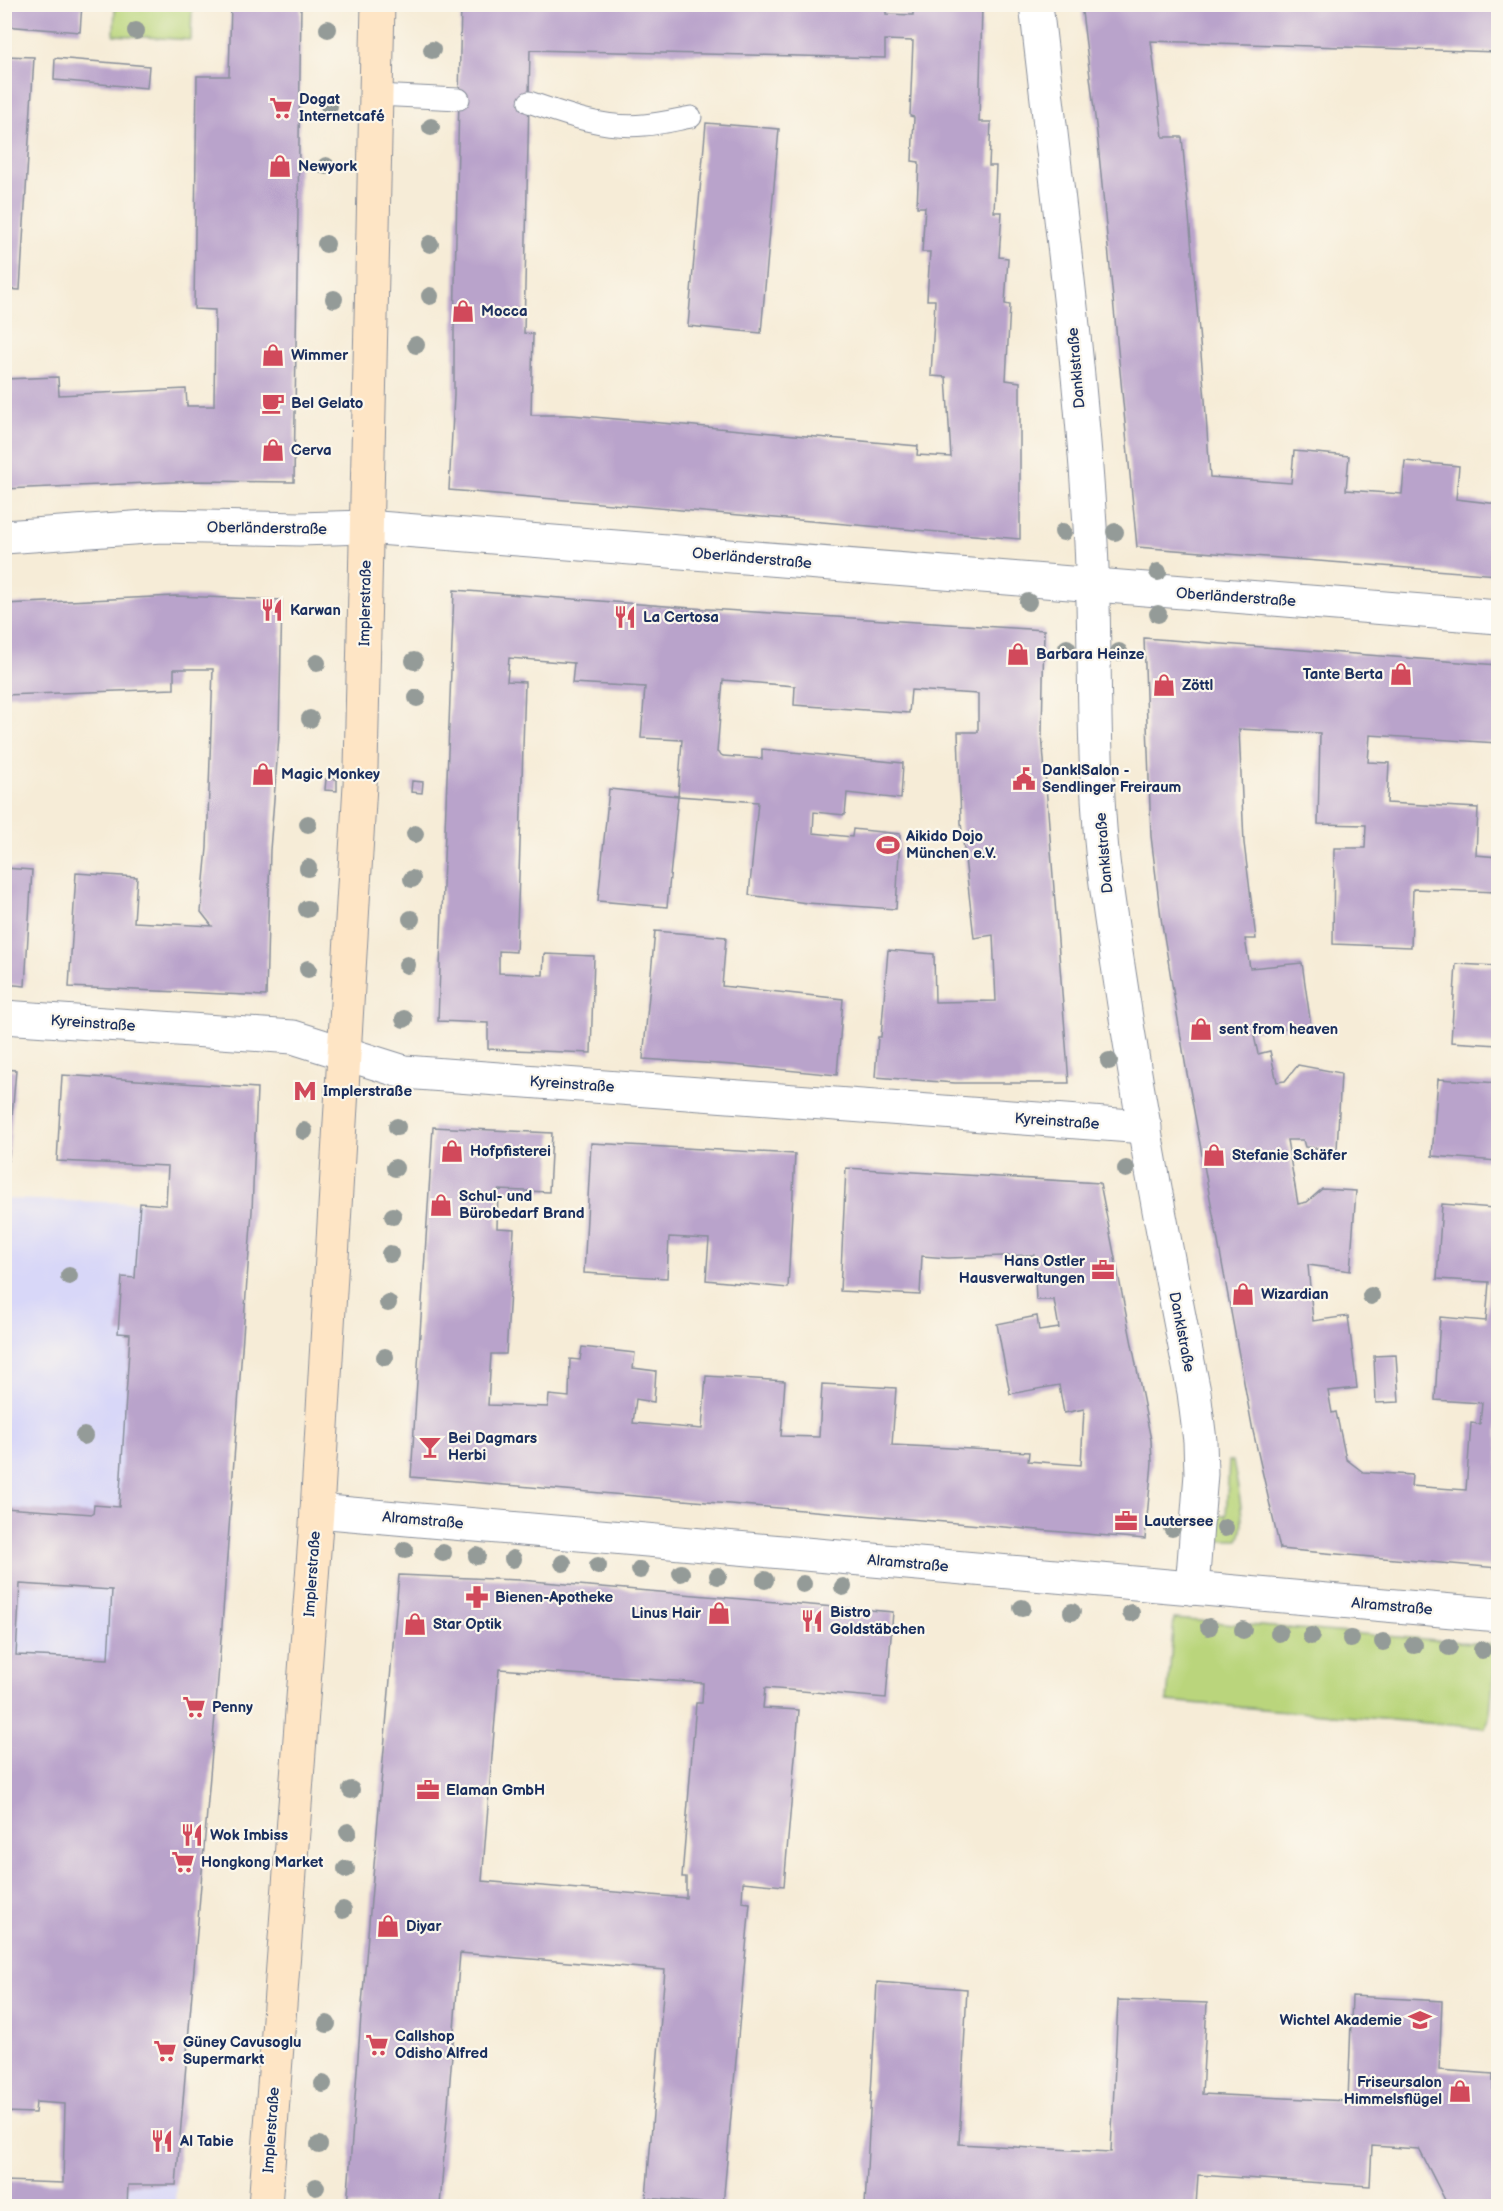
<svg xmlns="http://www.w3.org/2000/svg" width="1503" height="2211" font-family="'Balsamiq Sans',sans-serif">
  <rect width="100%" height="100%" fill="#fbf7ec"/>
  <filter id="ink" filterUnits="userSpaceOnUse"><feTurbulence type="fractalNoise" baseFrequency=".0167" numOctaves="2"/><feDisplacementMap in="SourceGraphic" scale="12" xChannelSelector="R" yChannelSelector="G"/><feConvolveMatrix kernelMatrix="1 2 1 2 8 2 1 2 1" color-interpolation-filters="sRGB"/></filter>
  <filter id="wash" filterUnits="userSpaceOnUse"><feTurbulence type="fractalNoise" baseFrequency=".008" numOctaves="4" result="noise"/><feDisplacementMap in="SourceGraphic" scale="24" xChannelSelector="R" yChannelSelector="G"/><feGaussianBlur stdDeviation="1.35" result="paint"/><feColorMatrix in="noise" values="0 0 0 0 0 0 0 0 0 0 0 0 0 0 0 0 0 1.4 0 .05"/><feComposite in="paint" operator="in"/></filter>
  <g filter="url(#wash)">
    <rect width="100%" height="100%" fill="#f6ecd7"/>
    <g fill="#d8d7f8">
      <path d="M5,1199L140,1203L252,1211L219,1667L5,1654Z"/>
      <path d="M5,2181L176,2185L175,2206H5Z"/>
    </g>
    <g fill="#bad57b" stroke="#6a826c" stroke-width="1.5">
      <path d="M115,5H192L191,40L114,35Z"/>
      <path d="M1229,1461H1233C1236,1480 1248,1525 1238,1540H1212L1213,1515L1226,1516Z"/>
      <path d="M1174,1619L1497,1645L1490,1712L1485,1728L1167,1701Z"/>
    </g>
    <g id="blocks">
      <g fill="#b9a3cb" fill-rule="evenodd">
        <path d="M4,4H82L80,32L4,26Z"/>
        <path d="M231,4H301L294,482L196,481L4,489V379L58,377L59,395L186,389L187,406H214L215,310L194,309L197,76H229Z"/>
        <path d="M461,4H886V14L913,15V4L982,7L979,122H991L989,166H996L994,212H1002L999,257L1008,258L1005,304L1010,305L1006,380L1020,382V539L449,490L454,395V331ZM885,40L913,41L910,116L914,117L912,161L919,162L917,207H925L922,252H930L927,300H935L931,376L946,377L951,457L917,455L918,446L571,415H531L533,334L524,333L530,50L885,58Z"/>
        <path d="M1081,4H1498V52L1151,41L1163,137H1182L1205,400L1210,477L1291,483L1294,451L1349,456L1346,490L1402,494L1405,461L1459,466L1456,499L1498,504V575L1137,547L1097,133Z"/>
        <path d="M4,56L34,57L20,290L4,289Z"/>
        <path d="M55,58L149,66L147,88L54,80Z"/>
        <path d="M706,123L779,129L761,333L688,326Z"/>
        <path d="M454,590L692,608L1044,630L1042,734L1069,1083H955L875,1077L878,1037H881L888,950L934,954L935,1002L996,1001L993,935L974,938L961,823L958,732H978V694L911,690L909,713L794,705L795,686L723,680L717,752L723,756L762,759V749L903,763L901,799L847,793L845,815L814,812L813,833L852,837L853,829L900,834L896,909L807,903L749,895L758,802L678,796L682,740L641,738L645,687L572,683L574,663L509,658L507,681L525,682L519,876L516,952L499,951V973L543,975L544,954L594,956L591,1053L488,1049V1023L438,1021Z"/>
        <path d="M176,596L282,600L279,736L270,850L266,996L69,987L76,873L137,877L134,922L212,926L201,912L207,848L213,669H174V689L4,695V604Z"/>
        <path d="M1144,638L1498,665V743L1370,735L1368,762L1389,763L1387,803L1478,808L1476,855L1498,857V892L1413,889L1411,947L1333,944L1334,848H1365L1366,825L1318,824L1320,733L1239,729L1244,843L1256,939H1245L1250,968L1302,963L1311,1026L1253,1031L1258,1054L1270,1051L1277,1082L1285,1081L1298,1065L1341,1073L1337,1150L1305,1147L1303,1140H1287L1298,1204L1307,1202L1322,1189L1356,1191L1350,1271L1308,1265L1313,1321L1348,1316L1357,1388L1328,1391L1332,1413L1336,1412L1346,1459L1363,1472L1412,1475L1411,1486L1466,1490L1471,1423L1480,1424L1482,1403L1435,1400L1440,1317L1486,1321L1489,1282L1437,1279L1442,1204L1494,1208L1497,1161H1498V1568L1280,1549L1253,1431L1186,1068L1161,918L1151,836Z"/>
        <path d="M326,779H337V791L325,790Z"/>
        <path d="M412,781L423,782L422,793L411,792Z"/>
        <path d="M609,789L678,796L667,907L598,901Z"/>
        <path d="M4,868L32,870L25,986L4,984Z"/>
        <path d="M655,931L726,937L722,986L843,999L837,1075L733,1065L643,1059Z"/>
        <path d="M1456,964L1498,966V1045L1451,1042Z"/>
        <path d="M4,1069L16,1070L8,1162L4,1161Z"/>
        <path d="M62,1075L257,1088L252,1211L219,1667L176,2185H128L127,2206H4V2181L63,2183L65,2104L36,2102L35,2113L4,2112V1508L93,1514L94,1505L119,1507L130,1334L118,1333L122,1277L135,1278L140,1203L166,1205L168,1166L57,1161ZM20,1584L112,1590L108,1659L16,1655Z"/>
        <path d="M1438,1079L1498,1083V1161L1432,1156Z"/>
        <path d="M433,1127L552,1133L549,1192L498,1190L497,1228L514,1229L506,1354H491L488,1405L548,1407L549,1395L569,1397L570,1359L580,1360L582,1347L635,1353L633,1368L656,1371L654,1402L636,1399L633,1423L702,1429L706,1376L785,1381L781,1436L819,1437L822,1384L896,1388L892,1445L1029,1452L1028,1461L1081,1465L1084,1409L1064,1413L1059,1385L1010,1394L997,1324L1037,1316L1039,1331L1059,1328L1054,1300H1036L1034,1255L948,1258L922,1256L920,1295L840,1291L846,1168L1100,1183L1151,1440L1152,1463L1145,1539L411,1477Z"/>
        <path d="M591,1143L795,1154L788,1288L706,1280L709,1239L669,1237L667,1278L584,1273Z"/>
        <path d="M1396,1355L1399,1402L1376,1403L1374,1356Z"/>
        <path d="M399,1575L520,1580L893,1612L886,1698L765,1688L763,1708L799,1710L784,1886L743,1882L742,1902L750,1903L723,2205L646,2198L665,1970L460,1953L440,2206H347L361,2016ZM499,1669L703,1683L702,1703H696L682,1877H686V1898L482,1881Z"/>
        <path d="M877,1982L967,1989L959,2144L1111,2152L1118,2000L1207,2003L1202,2094L1348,2101L1352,1996L1442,2001L1439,2070L1493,2074V2091L1498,2102V2206H1443L1447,2204L1419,2149L1372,2146L1370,2186L1198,2175L1196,2206H865Z"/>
      </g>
    </g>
  </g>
  <g filter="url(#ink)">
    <use href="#blocks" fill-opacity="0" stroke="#888e9a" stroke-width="1.5"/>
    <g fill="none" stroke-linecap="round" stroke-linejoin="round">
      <g stroke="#888e9a" stroke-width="23">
        <g id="service">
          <path d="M376,95L459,99"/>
          <path d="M529,102C566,115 605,129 644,125C660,124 675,120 691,117"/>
        </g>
      </g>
      <g stroke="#888e9a" stroke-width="35">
        <g id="minor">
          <path d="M1036,4C1056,183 1081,363 1091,543C1096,646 1092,749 1102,851C1108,907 1118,963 1126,1018C1146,1143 1169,1268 1194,1392L1200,1441L1201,1474L1192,1588"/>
          <path d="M4,537L161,526L299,529L366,527L1498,617"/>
          <path d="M4,1017L293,1037L404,1072L1145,1127"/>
          <path d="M317,1511L1498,1615"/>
        </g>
      </g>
      <g stroke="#888e9a" stroke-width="35">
        <path id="secondary" d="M265,2206L317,1511L361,768L378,4"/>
      </g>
      <use href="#service" stroke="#fff" stroke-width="21"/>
      <use href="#minor" stroke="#fff" stroke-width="33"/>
      <use href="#secondary" stroke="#fee5c5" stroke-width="33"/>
    </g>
    <g fill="#949b98">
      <circle cx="328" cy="29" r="9"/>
      <circle cx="136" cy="31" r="9"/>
      <circle cx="432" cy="50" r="9"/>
      <circle cx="329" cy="106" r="9"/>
      <circle cx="431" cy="127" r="9"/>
      <circle cx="326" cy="166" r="9"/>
      <circle cx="326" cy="244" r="9"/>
      <circle cx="430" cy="244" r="9"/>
      <circle cx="430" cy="296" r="9"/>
      <circle cx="334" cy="299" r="9"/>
      <circle cx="416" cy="345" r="9"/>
      <circle cx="1063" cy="532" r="9"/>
      <circle cx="1115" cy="532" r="9"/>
      <circle cx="1158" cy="572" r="9"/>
      <circle cx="1028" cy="602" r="9"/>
      <circle cx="1158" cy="614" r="9"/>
      <circle cx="1067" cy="648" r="9"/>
      <circle cx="1119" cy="652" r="9"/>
      <circle cx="414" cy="661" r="9"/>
      <circle cx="317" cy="663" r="9"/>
      <circle cx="417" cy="698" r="9"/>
      <circle cx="310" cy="719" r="9"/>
      <circle cx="308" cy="824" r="9"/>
      <circle cx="415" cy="834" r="9"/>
      <circle cx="308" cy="868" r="9"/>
      <circle cx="412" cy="879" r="9"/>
      <circle cx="307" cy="909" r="9"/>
      <circle cx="411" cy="919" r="9"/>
      <circle cx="407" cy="965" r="9"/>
      <circle cx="308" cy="969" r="9"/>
      <circle cx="404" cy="1019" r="9"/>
      <circle cx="1109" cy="1061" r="9"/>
      <circle cx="397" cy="1127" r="9"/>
      <circle cx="304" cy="1131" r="9"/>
      <circle cx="395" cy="1168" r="9"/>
      <circle cx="1126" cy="1169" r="9"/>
      <circle cx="393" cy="1216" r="9"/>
      <circle cx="390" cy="1254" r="9"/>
      <circle cx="69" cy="1276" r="9"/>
      <circle cx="1371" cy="1296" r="9"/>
      <circle cx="388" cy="1303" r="9"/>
      <circle cx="385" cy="1357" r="9"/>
      <circle cx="84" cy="1436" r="9"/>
      <circle cx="1172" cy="1528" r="9"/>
      <circle cx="1225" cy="1528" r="9"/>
      <circle cx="405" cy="1550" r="9"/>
      <circle cx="443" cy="1553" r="9"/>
      <circle cx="477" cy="1556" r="9"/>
      <circle cx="513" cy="1559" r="9"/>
      <circle cx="563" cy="1563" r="9"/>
      <circle cx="598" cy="1566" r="9"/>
      <circle cx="640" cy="1570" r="9"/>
      <circle cx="681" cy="1573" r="9"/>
      <circle cx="718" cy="1576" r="9"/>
      <circle cx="765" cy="1580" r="9"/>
      <circle cx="803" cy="1584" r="9"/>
      <circle cx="843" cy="1587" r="9"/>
      <circle cx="1022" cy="1608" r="9"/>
      <circle cx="1072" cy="1612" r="9"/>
      <circle cx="1131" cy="1613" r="9"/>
      <circle cx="1209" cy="1627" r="9"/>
      <circle cx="1243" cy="1630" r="9"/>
      <circle cx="1279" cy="1633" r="9"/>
      <circle cx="1311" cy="1636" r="9"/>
      <circle cx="1351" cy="1639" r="9"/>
      <circle cx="1383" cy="1642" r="9"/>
      <circle cx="1414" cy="1645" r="9"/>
      <circle cx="1449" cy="1647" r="9"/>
      <circle cx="1482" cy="1650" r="9"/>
      <circle cx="351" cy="1790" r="9"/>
      <circle cx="348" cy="1832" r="9"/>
      <circle cx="346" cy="1869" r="9"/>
      <circle cx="343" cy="1910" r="9"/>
      <circle cx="327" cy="2024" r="9"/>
      <circle cx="323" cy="2084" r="9"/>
      <circle cx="319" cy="2145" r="9"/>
      <circle cx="316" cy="2187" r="9"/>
    </g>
  </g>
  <defs>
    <g id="supermarket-bare" transform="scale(1.8)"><path d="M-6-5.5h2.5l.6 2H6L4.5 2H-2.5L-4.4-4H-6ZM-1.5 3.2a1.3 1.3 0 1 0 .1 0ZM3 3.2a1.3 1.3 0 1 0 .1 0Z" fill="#d1495b" stroke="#fbf7ec" stroke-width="2.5" paint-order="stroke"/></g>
    <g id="shop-bare" transform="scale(1.8)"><path d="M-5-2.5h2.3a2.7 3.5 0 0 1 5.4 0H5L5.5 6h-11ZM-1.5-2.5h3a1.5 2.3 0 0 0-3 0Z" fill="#d1495b" stroke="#fbf7ec" stroke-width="2.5" paint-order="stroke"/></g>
    <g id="cafe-bare" transform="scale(1.8)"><path d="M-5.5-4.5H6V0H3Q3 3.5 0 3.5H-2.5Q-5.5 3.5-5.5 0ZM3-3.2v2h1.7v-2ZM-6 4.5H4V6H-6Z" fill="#d1495b" stroke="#fbf7ec" stroke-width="2.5" paint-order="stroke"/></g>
    <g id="restaurant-bare" transform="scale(1.8)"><path d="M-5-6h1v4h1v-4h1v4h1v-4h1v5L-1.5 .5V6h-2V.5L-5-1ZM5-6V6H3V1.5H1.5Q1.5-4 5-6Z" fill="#d1495b" stroke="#fbf7ec" stroke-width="2.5" paint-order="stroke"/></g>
    <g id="civic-bare" transform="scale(1.8)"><path d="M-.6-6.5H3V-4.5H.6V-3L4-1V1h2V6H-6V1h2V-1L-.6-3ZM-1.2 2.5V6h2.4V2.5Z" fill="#d1495b" stroke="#fbf7ec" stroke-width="2.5" paint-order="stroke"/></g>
    <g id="stadium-bare" transform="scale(1.8)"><path d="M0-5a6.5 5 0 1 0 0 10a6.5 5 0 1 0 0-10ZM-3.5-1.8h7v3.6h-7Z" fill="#d1495b" stroke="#fbf7ec" stroke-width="2.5" paint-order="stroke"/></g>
    <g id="metro-bare" transform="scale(1.8)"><path d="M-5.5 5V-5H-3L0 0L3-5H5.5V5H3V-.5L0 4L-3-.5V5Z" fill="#d1495b" stroke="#fbf7ec" stroke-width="2.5" paint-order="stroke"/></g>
    <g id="office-bare" transform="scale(1.8)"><path d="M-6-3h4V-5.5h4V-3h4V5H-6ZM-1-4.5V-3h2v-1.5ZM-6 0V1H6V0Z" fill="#d1495b" stroke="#fbf7ec" stroke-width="2.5" paint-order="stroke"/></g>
    <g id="bar-bare" transform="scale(1.8)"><path d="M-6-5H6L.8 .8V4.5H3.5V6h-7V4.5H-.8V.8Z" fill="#d1495b" stroke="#fbf7ec" stroke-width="2.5" paint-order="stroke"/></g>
    <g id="pharmacy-bare" transform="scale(1.8)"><path d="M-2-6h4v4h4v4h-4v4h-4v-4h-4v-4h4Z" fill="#d1495b" stroke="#fbf7ec" stroke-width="2.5" paint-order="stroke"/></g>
    <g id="school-bare" transform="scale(1.8)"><path d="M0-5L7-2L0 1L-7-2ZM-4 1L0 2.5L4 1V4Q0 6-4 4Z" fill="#d1495b" stroke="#fbf7ec" stroke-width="2.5" paint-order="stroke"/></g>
  </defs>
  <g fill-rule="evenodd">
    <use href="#supermarket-bare" x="281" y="108"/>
    <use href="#shop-bare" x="280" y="166"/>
    <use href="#shop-bare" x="463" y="311"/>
    <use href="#shop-bare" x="273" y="355"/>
    <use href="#cafe-bare" x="273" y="403"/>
    <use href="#shop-bare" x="273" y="450"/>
    <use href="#restaurant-bare" x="272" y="610"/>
    <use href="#restaurant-bare" x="625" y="617"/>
    <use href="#shop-bare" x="1018" y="654"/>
    <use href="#shop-bare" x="1401" y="674"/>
    <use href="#shop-bare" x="1164" y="685"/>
    <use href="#shop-bare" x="263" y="774"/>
    <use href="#civic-bare" x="1024" y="779"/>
    <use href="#stadium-bare" x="888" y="845"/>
    <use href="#shop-bare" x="1201" y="1029"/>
    <use href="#metro-bare" x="305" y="1091"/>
    <use href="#shop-bare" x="452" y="1151"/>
    <use href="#shop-bare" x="1214" y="1155"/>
    <use href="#shop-bare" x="441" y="1205"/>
    <use href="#office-bare" x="1103" y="1270"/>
    <use href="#shop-bare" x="1243" y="1294"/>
    <use href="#bar-bare" x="430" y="1447"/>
    <use href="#office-bare" x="1126" y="1521"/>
    <use href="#pharmacy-bare" x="477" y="1597"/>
    <use href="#shop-bare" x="719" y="1613"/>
    <use href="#restaurant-bare" x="812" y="1621"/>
    <use href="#shop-bare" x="415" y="1624"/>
    <use href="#supermarket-bare" x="194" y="1707"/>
    <use href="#office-bare" x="428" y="1790"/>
    <use href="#restaurant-bare" x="192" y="1835"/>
    <use href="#supermarket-bare" x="183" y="1862"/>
    <use href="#shop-bare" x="388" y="1926"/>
    <use href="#school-bare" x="1420" y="2020"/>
    <use href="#supermarket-bare" x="377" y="2045"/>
    <use href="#supermarket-bare" x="165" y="2051"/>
    <use href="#shop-bare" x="1460" y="2091"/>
    <use href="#restaurant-bare" x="162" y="2141"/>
  </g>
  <g text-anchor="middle" stroke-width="4.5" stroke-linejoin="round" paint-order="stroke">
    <g font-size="15" font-weight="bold" fill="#1b2f5e" stroke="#fbf7ec" text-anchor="start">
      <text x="299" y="104">Dogat<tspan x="299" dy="17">Internetcafé</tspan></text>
      <text x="298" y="171">Newyork</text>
      <text x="481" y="316">Mocca</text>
      <text x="291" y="360">Wimmer</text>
      <text x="291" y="408">Bel Gelato</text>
      <text x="291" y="455">Cerva</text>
      <text x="290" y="615">Karwan</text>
      <text x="643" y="622">La Certosa</text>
      <text x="1036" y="659">Barbara Heinze</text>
      <text x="1383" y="679" text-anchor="end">Tante Berta</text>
      <text x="1182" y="690">Zöttl</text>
      <text x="1042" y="775">DanklSalon -<tspan x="1042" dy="17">Sendlinger Freiraum</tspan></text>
      <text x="281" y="779">Magic Monkey</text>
      <text x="906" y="841">Aikido Dojo<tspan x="906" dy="17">München e.V.</tspan></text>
      <text x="1219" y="1034">sent from heaven</text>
      <text x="323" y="1096">Implerstraße</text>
      <text x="470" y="1156">Hofpfisterei</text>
      <text x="1232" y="1160">Stefanie Schäfer</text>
      <text x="459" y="1201">Schul- und<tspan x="459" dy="17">Bürobedarf Brand</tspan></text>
      <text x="1085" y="1266" text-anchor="end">Hans Ostler<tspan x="1085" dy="17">Hausverwaltungen</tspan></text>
      <text x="1261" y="1299">Wizardian</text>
      <text x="448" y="1443">Bei Dagmars<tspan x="448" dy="17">Herbi</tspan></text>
      <text x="1144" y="1526">Lautersee</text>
      <text x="495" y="1602">Bienen-Apotheke</text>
      <text x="830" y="1617">Bistro<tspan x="830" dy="17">Goldstäbchen</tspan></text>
      <text x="701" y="1618" text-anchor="end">Linus Hair</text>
      <text x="433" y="1629">Star Optik</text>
      <text x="212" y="1712">Penny</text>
      <text x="446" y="1795">Elaman GmbH</text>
      <text x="210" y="1840">Wok Imbiss</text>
      <text x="201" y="1867">Hongkong Market</text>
      <text x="406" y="1931">Diyar</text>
      <text x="1402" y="2025" text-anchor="end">Wichtel Akademie</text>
      <text x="395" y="2041">Callshop<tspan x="395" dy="17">Odisho Alfred</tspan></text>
      <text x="183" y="2047">Güney Cavusoglu<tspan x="183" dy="17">Supermarkt</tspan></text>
      <text x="1442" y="2087" text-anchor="end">Friseursalon<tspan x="1442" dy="17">Himmelsflügel</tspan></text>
      <text x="180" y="2146">Al Tabie</text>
    </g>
    <g font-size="15" fill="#1b2f5e" stroke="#fbf7ec">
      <text transform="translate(1076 368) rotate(-95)" y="5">Danklstraße</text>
      <text transform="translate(267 528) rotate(1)" y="5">Oberländerstraße</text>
      <text transform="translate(752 558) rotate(5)" y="5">Oberländerstraße</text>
      <text transform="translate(1236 597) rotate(4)" y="5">Oberländerstraße</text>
      <text transform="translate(365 603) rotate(-89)" y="5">Implerstraße</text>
      <text transform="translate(1104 853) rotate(-95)" y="5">Danklstraße</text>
      <text transform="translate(93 1023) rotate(4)" y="5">Kyreinstraße</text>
      <text transform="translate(572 1084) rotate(4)" y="5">Kyreinstraße</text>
      <text transform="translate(1057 1121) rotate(4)" y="5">Kyreinstraße</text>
      <text transform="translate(1182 1332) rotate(79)" y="5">Danklstraße</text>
      <text transform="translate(423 1520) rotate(5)" y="5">Alramstraße</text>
      <text transform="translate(908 1563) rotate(5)" y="5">Alramstraße</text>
      <text transform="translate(312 1574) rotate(-86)" y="5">Implerstraße</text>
      <text transform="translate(1392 1606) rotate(5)" y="5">Alramstraße</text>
      <text transform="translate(271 2130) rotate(-86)" y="5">Implerstraße</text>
    </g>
  </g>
  <rect width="1503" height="2211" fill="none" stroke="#fbf7ec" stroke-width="24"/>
</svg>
